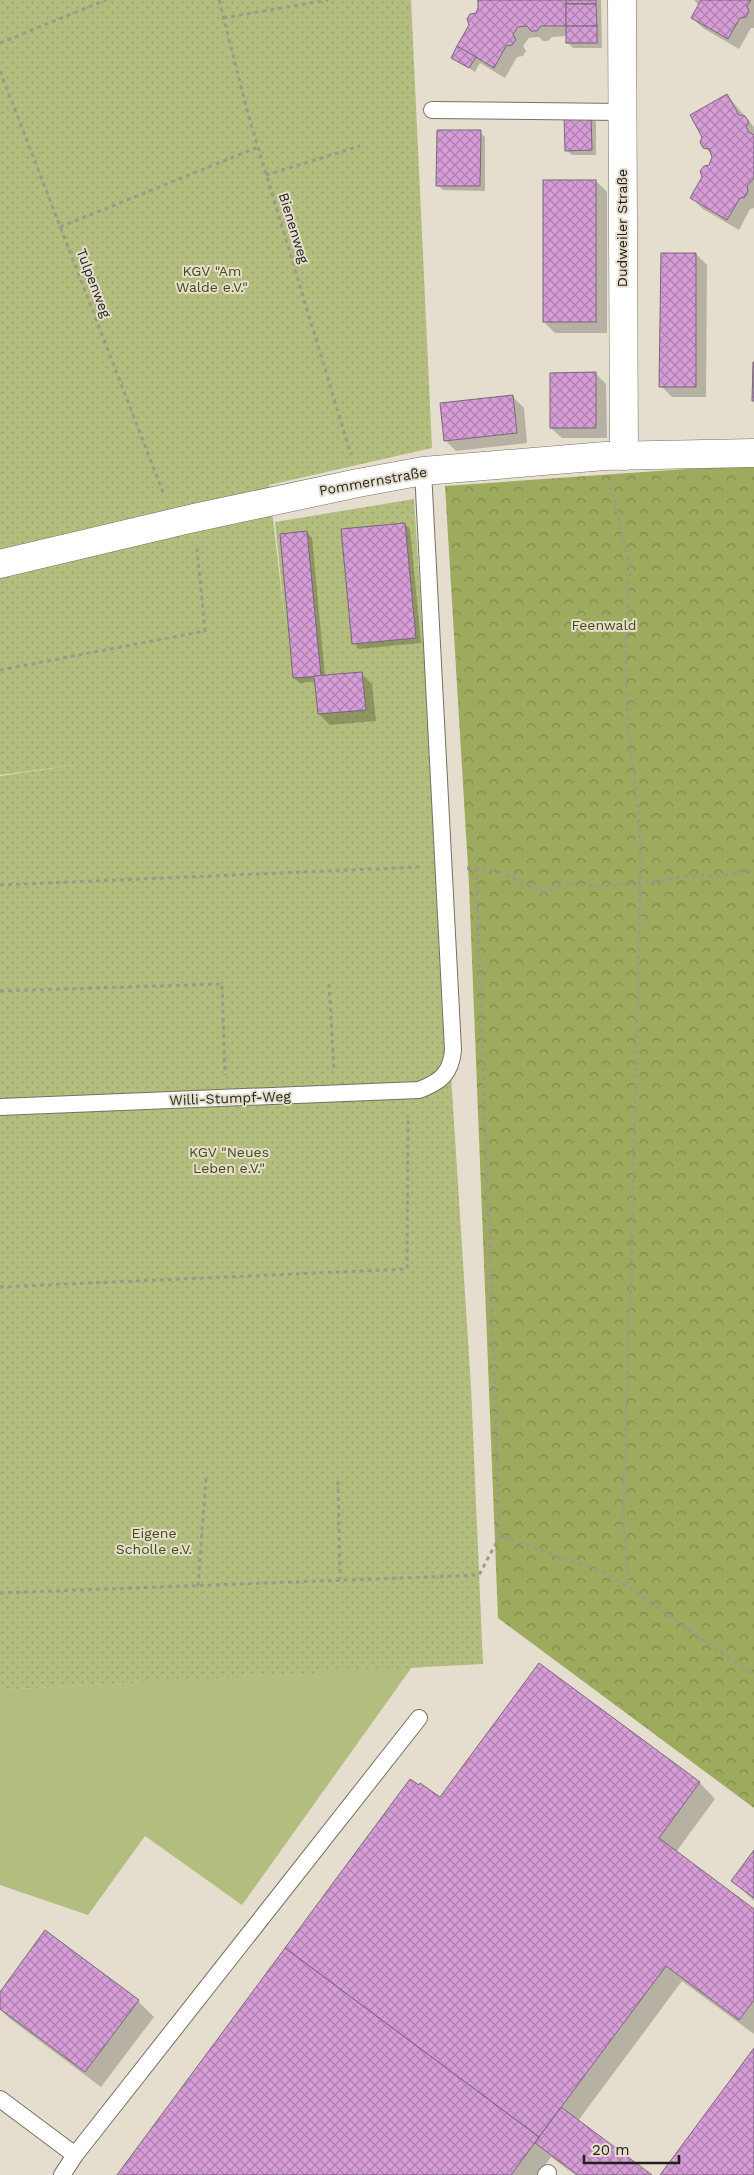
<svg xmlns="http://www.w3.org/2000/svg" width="754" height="2175" font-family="'Work Sans',sans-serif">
  <defs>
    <pattern id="forest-crowns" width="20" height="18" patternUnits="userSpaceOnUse" patternTransform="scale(1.25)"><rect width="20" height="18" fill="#9eab5e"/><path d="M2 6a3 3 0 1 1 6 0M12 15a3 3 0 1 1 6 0" fill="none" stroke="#808b4d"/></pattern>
    <pattern id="garden-dots" width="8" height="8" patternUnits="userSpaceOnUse" patternTransform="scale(1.25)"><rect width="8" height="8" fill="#b2bd7e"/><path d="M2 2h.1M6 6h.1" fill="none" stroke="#99a26c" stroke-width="1.8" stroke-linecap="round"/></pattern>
    <pattern id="building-cross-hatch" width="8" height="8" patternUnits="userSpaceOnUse" patternTransform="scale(1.25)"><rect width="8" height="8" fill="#d79dd7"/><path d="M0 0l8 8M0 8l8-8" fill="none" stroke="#ae7fae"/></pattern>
  </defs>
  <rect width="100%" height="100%" fill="#e5dece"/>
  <path fill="#b2bd7e" d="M412,1667L242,1905L145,1836L88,1915L0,1885V1690Z"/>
  <path fill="url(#forest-crowns)" d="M743,465H754V1808L498,1618L469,884L445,486Z"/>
  <path fill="url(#garden-dots)" d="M0,0H411L432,448L269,485L286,630L275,522L414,499L471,1387L483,1664L0,1690V776L75,765L0,775Z"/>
  <g fill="#0003">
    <path d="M477,0H601L602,48H573L567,42V36L552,37L548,41H543L539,37L529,38L523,46L526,51L523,56L517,57L505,78L480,63L475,72L452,57L477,14L480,5Z"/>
    <path d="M694,0H754V28H751L739,49L703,28L692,18L699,6Z"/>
    <path d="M727,95L754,127V208L750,209L739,230L703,209L692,198L710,166L713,155L704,147Z"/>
    <path d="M591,117L596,122V155H572L566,150Z"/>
    <path d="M480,132L485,137V191L443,190L438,185Z"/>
    <path d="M596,181L607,192V333H555L544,322Z"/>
    <path d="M696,254L707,265L706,397H672L661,386Z"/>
    <path d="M595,373L606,384L607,438H562L551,428Z"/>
    <path d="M513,397L524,408L527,443L456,451L445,440Z"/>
    <path d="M404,524L410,529L421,643L359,649L354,643Z"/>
    <path d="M307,532L312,538L325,676L361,673L372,684L376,721L330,725L319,714L316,681L300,683L294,678Z"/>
    <path d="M539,1664L700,1783L715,1799L676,1852L754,1911V2034L682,1981L578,2121L650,2175H575L551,2157L538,2175H119L440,1799Z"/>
    <path d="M754,1852V1901L733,1881Z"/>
    <path d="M0,1994L138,2001L154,2017L101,2087L9,2018L0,2009Z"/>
  </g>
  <g fill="url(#building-cross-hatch)" stroke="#756975">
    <path d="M478,0H566V26H541L537,31H531L527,26L518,27L513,34L516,40L512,45L506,46L494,68L457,46L469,25L467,19L470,14L476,13L478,8Z"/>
    <rect x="566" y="0" width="30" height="4"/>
    <path d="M701,0H751L747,6L749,11L746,17L740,18L728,39L691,18Z"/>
    <path d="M566,4H596L597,26H566Z"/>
    <rect x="566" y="26" width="31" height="17"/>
    <path d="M457,46L476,57L469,68L451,58Z"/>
    <path d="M727,94L739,115L745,116L749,122L746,127L749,132L754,135V178L747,186L748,191L745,197L740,198L727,220L690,198L702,177L700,171L704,166L709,165L712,157L709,149L703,148L700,142L702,137L690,115Z"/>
    <path d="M564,116H591L592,150L565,151Z"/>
    <path d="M437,130H481L480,186H436Z"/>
    <rect x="543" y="180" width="53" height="142"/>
    <path d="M661,253H696V387H659Z"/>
    <path d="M753,362H754V401H752Z"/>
    <path d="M596,372V428H550V373Z"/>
    <path d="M513,395L517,433L444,441L440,403Z"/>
    <path d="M405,523L416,638L352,644L341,529Z"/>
    <path d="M307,531L321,676L293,678L280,534Z"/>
    <path d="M362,672L366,710L318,714L314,676Z"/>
    <path d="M539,1663L700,1782L659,1838L754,1909V2000L739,2020L666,1966L539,2137L285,1948L410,1779L419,1785L420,1783L440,1797Z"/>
    <path d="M754,1850V1898L731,1881Z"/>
    <path d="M45,1930L139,2000L85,2072L0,2009V1992Z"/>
    <path d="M285,1948L539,2137L511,2175H117Z"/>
    <path d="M754,2048V2175H660Z"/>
    <path d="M561,2107L652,2175H578L535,2143Z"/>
  </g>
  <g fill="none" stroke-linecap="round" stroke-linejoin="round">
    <g stroke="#777163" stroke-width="18">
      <g id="service">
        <path d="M432,110L622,112"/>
        <path d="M0,1107L419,1090C440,1082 451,1074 453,1050L423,471"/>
        <path d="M0,2099L75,2155L62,2175"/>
        <path d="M75,2155L419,1718"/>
        <path d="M546,2175L548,2173"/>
      </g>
    </g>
    <g stroke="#777163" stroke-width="29">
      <g id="minor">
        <path d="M622,0L624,456"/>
        <path d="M0,564L194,518L358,483L423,471L605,456L754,453"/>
      </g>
    </g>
    <g stroke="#9e998d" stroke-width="3" stroke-dasharray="4 4" stroke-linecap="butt">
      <path d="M219,0L248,114L351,455"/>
      <path d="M223,18L328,0"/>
      <path d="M0,43L106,0"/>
      <path d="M0,71L164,495"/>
      <path d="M266,175L360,146"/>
      <path d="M60,227L258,147"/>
      <path d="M611,486L630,569L626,632L627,719L638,810L641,856L631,1269L623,1515L628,1587"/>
      <path d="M0,670L205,631L197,549"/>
      <path d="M467,868L496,870L542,892L570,884L600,886L641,883L698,875L718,876L754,871"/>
      <path d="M476,868L500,1536L594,1568L628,1587L754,1675"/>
      <path d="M0,885L421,867"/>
      <path d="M329,984L334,1070"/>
      <path d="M0,991L222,984L225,1075"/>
      <path d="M0,1287L407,1269L408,1115"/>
      <path d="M338,1481L340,1579"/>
      <path d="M198,1586L206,1478"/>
      <path d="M0,1593L479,1575L500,1536"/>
    </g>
    <use href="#service" stroke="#fff" stroke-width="16"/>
    <use href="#minor" stroke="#fff" stroke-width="28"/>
  </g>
  <g text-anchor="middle" stroke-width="4" stroke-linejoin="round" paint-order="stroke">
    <g font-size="14" fill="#211f19" stroke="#e5dece">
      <text transform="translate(294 228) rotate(73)" y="5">Bienenweg</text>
      <text transform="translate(622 228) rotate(-90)" y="5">Dudweiler Straße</text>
      <text transform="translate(94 283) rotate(69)" y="5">Tulpenweg</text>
      <text transform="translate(373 481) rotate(-10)" y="5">Pommernstraße</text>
      <text transform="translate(230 1098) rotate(-2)" y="5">Willi-Stumpf-Weg</text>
    </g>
    <g font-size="14" fill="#434b11" stroke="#e5dece">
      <text x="212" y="276">KGV "Am<tspan x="212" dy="16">Walde e.V."</tspan></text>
      <text x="604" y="630">Feenwald</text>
      <text x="229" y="1157">KGV "Neues<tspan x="229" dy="16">Leben e.V."</tspan></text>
      <text x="154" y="1538">Eigene<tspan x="154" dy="16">Scholle e.V.</tspan></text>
    </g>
  </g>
  <path d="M584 2155v8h95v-8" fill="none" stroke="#211f19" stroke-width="2.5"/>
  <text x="592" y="2155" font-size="15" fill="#211f19" stroke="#e5dece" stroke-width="4" paint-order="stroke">20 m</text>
</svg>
